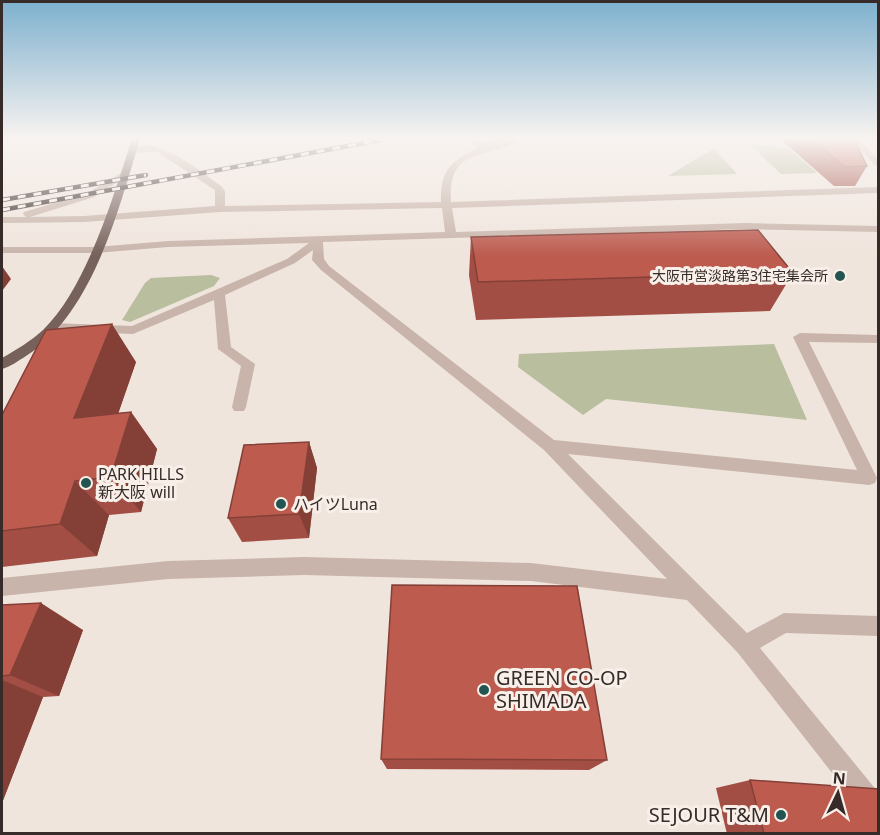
<svg xmlns="http://www.w3.org/2000/svg" width="880" height="835" font-family="'Noto Sans','Noto Sans JP',sans-serif">
  <rect width="100%" height="100%" fill="#f0e5dd"/>
  <g fill="#b8be9e">
    <path d="M749,144L788,148L817,173L781,174Z"/>
    <path d="M714,148L737,174L668,176Z"/>
    <path d="M211,275L220,278L214,286L130,322L122,320L145,283L151,278Z"/>
    <path d="M774,344L807,420L606,399L583,415L518,367L519,354Z"/>
  </g>
  <g fill="none" stroke-linecap="round" stroke-linejoin="round">
    <g fill="#c8b4aa" fill-rule="evenodd">
      <path d="M464,139H474L486,144L495,139H504L503,141L522,139C490,160 447,144 451,202L878,187V193L452,208L456,232L745,223L878,226V232L745,229L323,242L324,259L329,266L554,440L857,470L793,337L800,333L878,335V343L809,342L877,478L875,483L869,485L568,454L747,633L784,613L878,616V636L786,633L760,648L878,792V823L869,820L738,653L687,600L531,581L304,575L168,579L2,596V578L168,561L304,557L531,563L667,579L544,450L321,270L312,260L313,250L295,263L225,295L231,347L255,364L246,407L244,411H234L232,407L241,366L218,349L214,300L133,334L53,331L47,327L53,323L132,326L287,259L309,243L168,247L96,253H2V247H96L168,241L445,232L442,208L220,212L84,222L2,223V217H26L23,214L24,212L88,193L124,171L129,174L127,176L94,197L30,217L84,216L215,206V190L157,152L132,153L128,150C155,132 199,171 221,186L225,191V206L441,202C440,169 452,161 479,147Z"/>
      <path d="M850,139H858L878,159V166L875,165Z"/>
    </g>
    <path fill="#76615b" fill-rule="evenodd" d="M132,139H140C118,211 93,313 26,356C18,361 10,367 2,369V358C16,350 31,341 43,330C87,287 113,197 132,139Z"/>
    <g stroke="#362b29" stroke-width="4.5">
      <g id="rail">
        <path d="M2,200L146,175"/>
        <path d="M2,210L386,139"/>
      </g>
    </g>
    <use href="#rail" stroke="#f8efe9" stroke-width="3" stroke-dasharray="8" stroke-linecap="butt"/>
  </g>
  <g fill="#a34e44">
    <path d="M780,139H854L867,166L855,186H834Z"/>
    <path d="M471,237L793,273L770,311L476,320L469,275Z"/>
    <path d="M136,362L118,413L131,412L157,449L141,512L109,515L97,556L2,567V415Z"/>
    <path d="M309,442L317,468L309,538L242,542L228,518Z"/>
    <path d="M2,605L83,630L59,696L43,697L2,803Z"/>
    <path d="M381,759L607,760L589,770L387,769Z"/>
    <path d="M750,780L879,834H727L716,788Z"/>
  </g>
  <g fill="#844037">
    <path d="M2,266L11,279L2,291Z"/>
    <path d="M112,324L136,362L104,455L74,418Z"/>
    <path d="M131,412L157,449L141,512L111,477Z"/>
    <path d="M309,442L317,468L309,538L299,514Z"/>
    <path d="M75,481L109,515L97,556L60,524Z"/>
    <path d="M41,603L83,630L59,696L10,675Z"/>
    <path d="M2,680L43,697L2,803Z"/>
  </g>
  <g fill="#bd5b4f" stroke="#844037" stroke-width="1.5">
    <path d="M811,139H854L867,166L845,167Z"/>
    <path d="M758,230L793,273L478,282L471,237Z"/>
    <path d="M112,324L74,418L131,412L111,477L75,481L60,524L2,531V415L46,330Z"/>
    <path d="M309,442L299,514L228,518L244,445Z"/>
    <path d="M392,585L577,586L607,760L381,759Z"/>
    <path d="M41,603L10,675L2,676V605Z"/>
    <path d="M750,780L879,789V834H764Z"/>
  </g>
  <linearGradient id="sky" x2="0" y2="1"><stop stop-color="#7db0ce"/><stop offset="0.54" stop-color="#f8f3f0"/><stop offset="1" stop-color="#f8f3f0" stop-opacity="0"/></linearGradient>
  <rect width="880" height="256" fill="url(#sky)"/>
  <g fill="#225451" stroke="#f8efe9" stroke-width="2">
    <circle cx="840" cy="276" r="6"/>
    <circle cx="86" cy="483" r="6"/>
    <circle cx="281" cy="504" r="6"/>
    <circle cx="484" cy="690" r="6"/>
    <circle cx="781" cy="815" r="6"/>
  </g>
  <g text-anchor="middle" stroke-width="6" stroke-linejoin="round" paint-order="stroke">
    <g font-size="14" fill="#362b29" stroke="#f8efe9" text-anchor="end">
      <text x="828" y="281">大阪市営淡路第3住宅集会所</text>
    </g>
    <g font-size="16" fill="#362b29" stroke="#f8efe9" text-anchor="start">
      <text x="98" y="480">PARK HILLS<tspan x="98" dy="18">新大阪 will</tspan></text>
      <text x="293" y="510">ハイツLuna</text>
    </g>
    <g font-size="20" fill="#362b29" stroke="#f8efe9" text-anchor="start">
      <text x="496" y="685">GREEN CO-OP<tspan x="496" dy="23">SHIMADA</tspan></text>
      <text x="769" y="822" text-anchor="end">SEJOUR T&amp;M</text>
    </g>
  </g>
  <rect width="880" height="835" fill="none" stroke="#362b29" stroke-width="6"/>
  <g transform="translate(838 793) rotate(5)" stroke="#f8efe9" stroke-width="4.5" paint-order="stroke">
  <path d="M0-4.5L10 22L0 15L-10 22Z" fill="#362b29"/>
  <text y="-9" font-size="16" font-weight="bold" text-anchor="middle" fill="#362b29">N</text>
  </g>
</svg>
